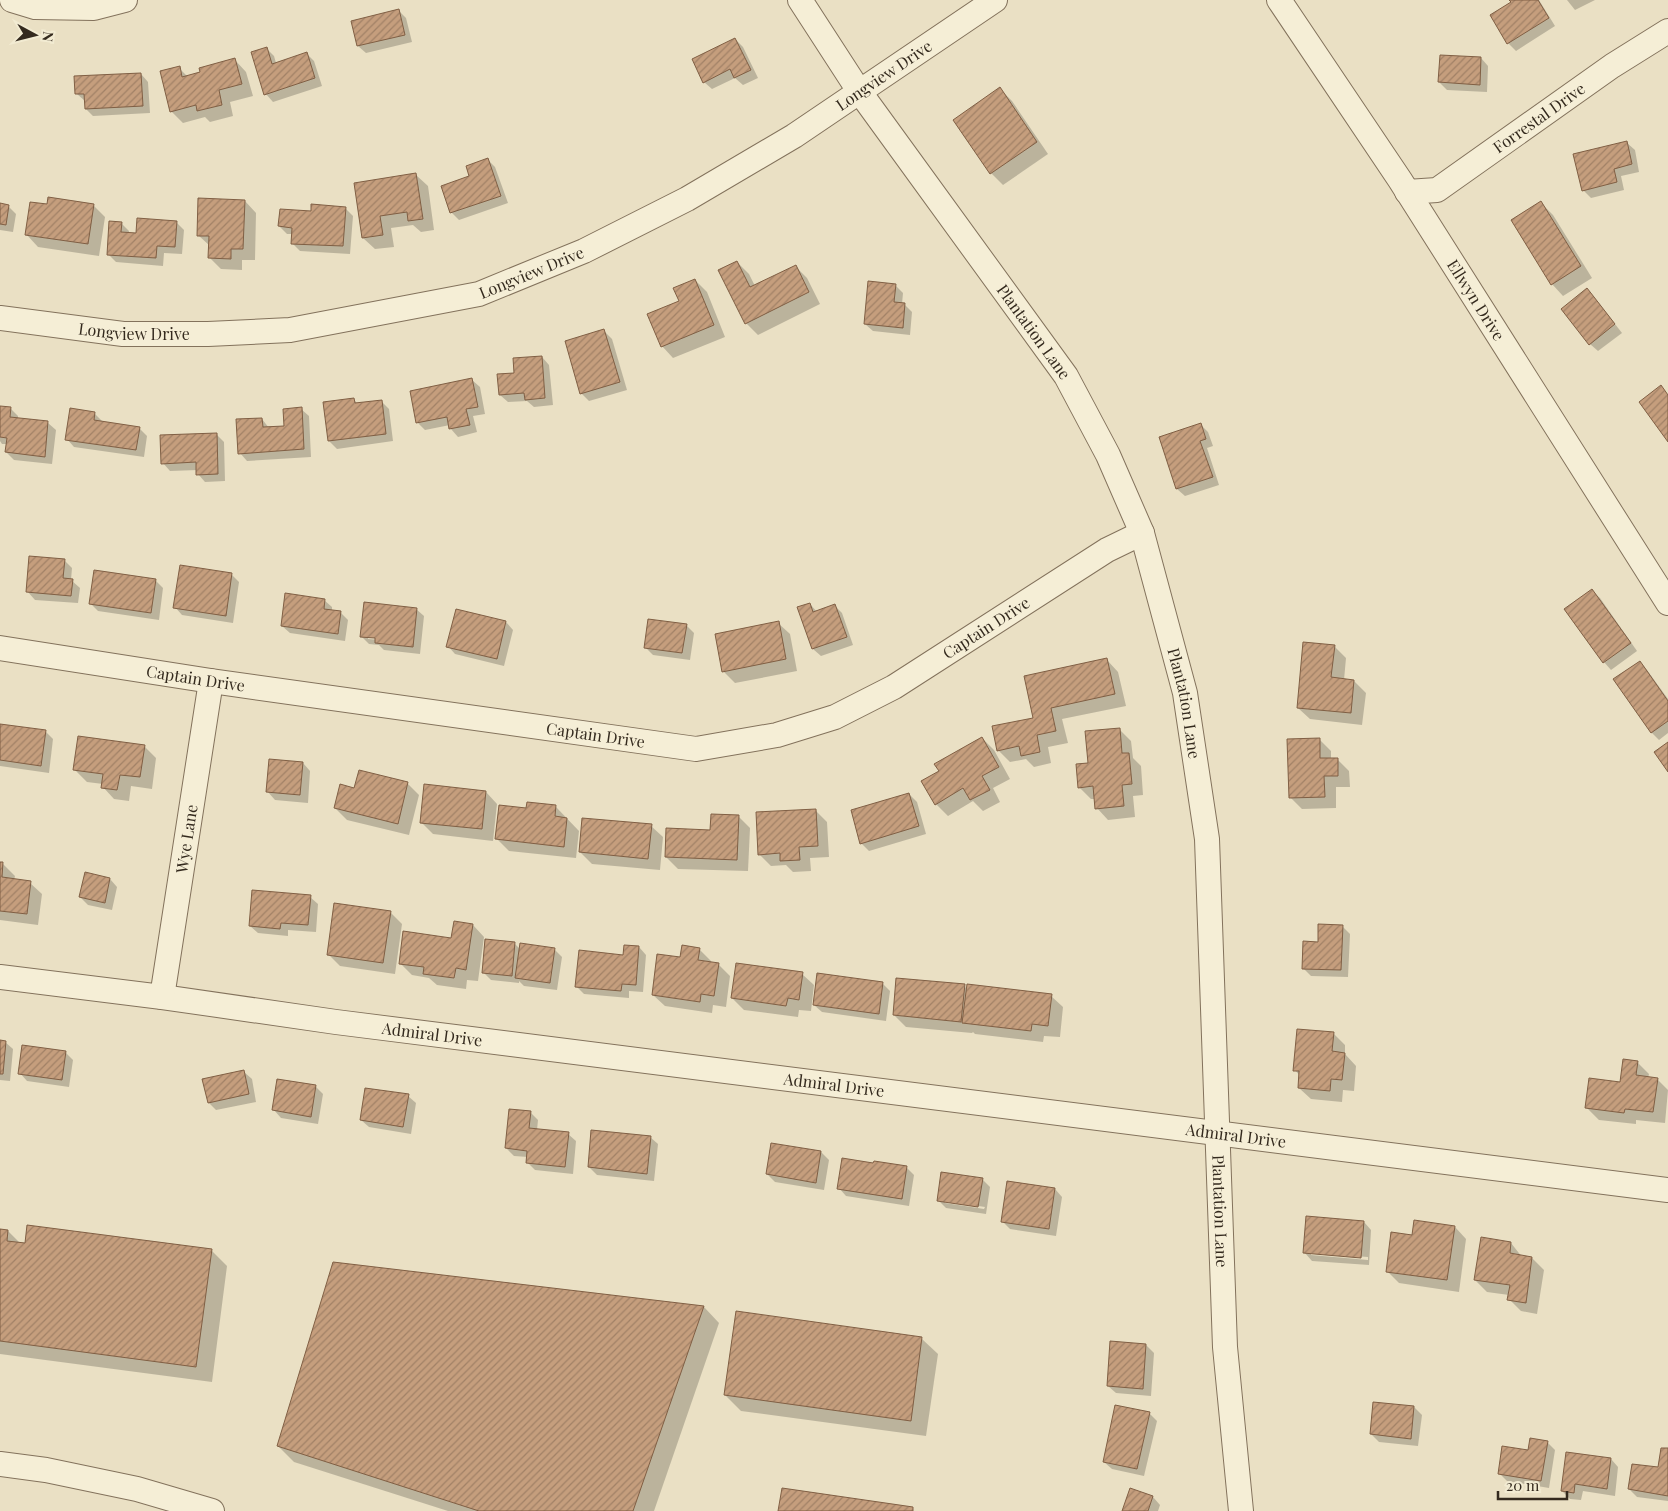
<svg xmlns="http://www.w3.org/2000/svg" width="1668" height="1511" font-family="'Playfair Display',serif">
  <defs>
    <pattern id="building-hatch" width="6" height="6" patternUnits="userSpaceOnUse" patternTransform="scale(1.25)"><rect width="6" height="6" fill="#c59e7d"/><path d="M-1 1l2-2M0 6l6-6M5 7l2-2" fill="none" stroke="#a18166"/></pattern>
  </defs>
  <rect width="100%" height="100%" fill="#eae0c4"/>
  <g fill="#0003" fill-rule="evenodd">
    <path d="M1511,0H1539L1555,26L1516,51L1508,43L1512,3Z"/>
    <path d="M1567,0H1595L1575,10Z"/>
    <path d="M398,10L406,18L412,42L366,53L358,46L353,22Z"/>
    <path d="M735,39L743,47L758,78L743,85L735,78L712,89L704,82Z"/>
    <path d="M266,48L274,56L276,63L307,54L314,61L322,86L273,102L266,94Z"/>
    <path d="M1481,58L1488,66L1487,92L1447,90L1439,82Z"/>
    <path d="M235,60L246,72L253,96L230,102L233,116L210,122L205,117L183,123L171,111L179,68L188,77Z"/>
    <path d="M141,74L148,82L150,113L93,116L86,109L85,101L77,94Z"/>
    <path d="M1000,89L1012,101L1048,154L1003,185L991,173Z"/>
    <path d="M1627,143L1635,150L1639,172L1621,176L1624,190L1591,198L1583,190Z"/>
    <path d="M488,160L495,167L508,203L459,220L451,212L471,177Z"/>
    <path d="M416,175L428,186L434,230L421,232L413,225L391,228L394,247L375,249L363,238L356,184Z"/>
    <path d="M245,201L256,213L255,260H242V270L221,269L209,257L210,246L198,235Z"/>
    <path d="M1541,203L1553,215L1592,278L1563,296L1552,284Z"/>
    <path d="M0,205L8,206L16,214L13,232L0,230Z"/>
    <path d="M93,205L105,217L99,256L38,247L27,235L48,206Z"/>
    <path d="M345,208L353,216L350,254L300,251L292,243L293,234H287L279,226L312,213Z"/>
    <path d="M176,222L184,230L182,254L164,253L163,266L116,262L108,254L121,223L129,231V234H137Z"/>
    <path d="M737,262L749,274L755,286L795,266L807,278L820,304L758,335L746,323Z"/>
    <path d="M695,280L707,292L725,337L673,358L662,346L680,302Z"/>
    <path d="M895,285L903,293L902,304H904L912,312L910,335L873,331L865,324Z"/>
    <path d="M1594,297L1622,333L1598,351L1590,344Z"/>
    <path d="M604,331L612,339L627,390L589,401L581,393Z"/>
    <path d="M542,357L549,365L553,405L534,407L527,401L508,402L500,395L515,374Z"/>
    <path d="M472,380L480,387L485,414L473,416L477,432L458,437L451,429L450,425L425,430L418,423Z"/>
    <path d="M354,400L358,404L381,401L389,409L393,441L337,449L329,441L324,404Z"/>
    <path d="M0,407L10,408L18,416V419L48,423L56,430L52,464L14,460L6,452L7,444H2L0,441Z"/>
    <path d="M301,409L309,416L311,457L247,461L240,453L262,419L269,428L285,427Z"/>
    <path d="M94,413L102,421V422L139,428L147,436L144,457L74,447L67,439Z"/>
    <path d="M1201,425L1208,432L1213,446L1207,448L1219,485L1185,496L1177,489L1160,438Z"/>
    <path d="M216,434L224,442L225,481L205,482L198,474V470L170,471L163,463Z"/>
    <path d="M64,560L72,568L71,580L80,588L78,603L35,600L28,592Z"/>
    <path d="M231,574L239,582L233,623L182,615L175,607Z"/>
    <path d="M155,580L163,588L159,620L98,611L91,604Z"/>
    <path d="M1592,591L1600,598L1637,651L1611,670L1604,662Z"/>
    <path d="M324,600L332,607V611L340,612L348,620L345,641L290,633L282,626Z"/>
    <path d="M810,604L817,612L834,605L842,613L853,645L821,656L813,649L799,608Z"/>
    <path d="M416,609L424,616L420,654L384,650L379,645L369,644L361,636ZM368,636L382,638V640L368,639Z"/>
    <path d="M506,622L513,630L504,666L455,654L448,646Z"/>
    <path d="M778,623L790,634L797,671L735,683L723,671Z"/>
    <path d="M686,625L694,633L690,660L653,655L645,647Z"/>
    <path d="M1334,646L1346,658L1344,680L1354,681L1366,693L1362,725L1310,719L1298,708Z"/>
    <path d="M1107,660L1118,672L1126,706L1062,719L1068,743L1048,747L1051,763L1034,767L1026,759L1010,762L998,750Z"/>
    <path d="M1640,662L1647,670L1668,699V733L1659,740L1651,732Z"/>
    <path d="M0,725L45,731L53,739L49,773L0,766Z"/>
    <path d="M1119,729L1131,741L1133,758L1141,766L1143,795L1133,796L1135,817L1108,820L1097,808L1096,799H1091L1079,787L1090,764Z"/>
    <path d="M982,738L994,750L1010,779L993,788L1000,802L983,811L973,801L948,816L936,804L940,772Z"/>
    <path d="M1319,739L1331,751V759H1337L1349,771L1350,787H1336V808L1302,809L1290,797Z"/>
    <path d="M144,746L156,758L152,789L131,786L129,801L114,799L103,787V784L87,782L75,770Z"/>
    <path d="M303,763L310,771L308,803L275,800L268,792Z"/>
    <path d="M407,783L419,795L409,835L347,820L335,808L355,789Z"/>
    <path d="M486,792L497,804L493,841L433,834L421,822Z"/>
    <path d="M909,794L917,802L926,834L869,851L861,843Z"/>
    <path d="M556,807L579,831L576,858L509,851L497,839L527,810Z"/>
    <path d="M815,810L827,822L829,857L810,858L811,871L793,872L786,865L771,866L759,854Z"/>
    <path d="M738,816L750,828L748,871L678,869L666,857Z"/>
    <path d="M651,826L663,837L660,870L592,864L580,852Z"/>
    <path d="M0,863L3,864L15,876L14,880L30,883L42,894L38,925L0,920Z"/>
    <path d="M86,874L110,879L117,887L112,910L88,905L80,897Z"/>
    <path d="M310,897L318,904L316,932L288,930V936L258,933L250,926Z"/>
    <path d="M390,912L402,924L395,974L340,966L328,954Z"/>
    <path d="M473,925L484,937L478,981L467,980L466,989L437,985L429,978L412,975L400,963L452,939Z"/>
    <path d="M1342,926L1350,934L1348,977L1311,976L1303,968L1319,943Z"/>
    <path d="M515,944L520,949H554L562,957L557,990L524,986L519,981V983L491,980L483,972Z"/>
    <path d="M639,947L646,955L643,992L629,991V998L584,994L576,986Z"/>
    <path d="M699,949L711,961V963L718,964L730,976L726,1007L713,1005L712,1013L665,1006L653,995L681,959Z"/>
    <path d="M802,974L814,985L811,1011L799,1010L798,1017L744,1010L732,998Z"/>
    <path d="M882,983L890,991L886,1021L822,1012L814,1005Z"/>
    <path d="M964,986L967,989L1051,996L1063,1007L1060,1037L1044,1036L1043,1042L975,1034L973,1032L972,1033L906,1027L894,1015Z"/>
    <path d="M1333,1033L1345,1045V1054L1356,1066L1354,1091L1343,1090L1342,1102L1311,1099L1299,1088L1300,1076L1295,1070Z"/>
    <path d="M0,1041L5,1042L13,1049L10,1081L0,1080Z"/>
    <path d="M65,1052L73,1060L69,1087L27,1081L20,1073Z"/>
    <path d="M1637,1062L1649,1074L1648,1078L1657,1079L1668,1090L1665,1123L1636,1120V1124L1599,1120L1587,1108L1621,1083Z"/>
    <path d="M244,1072L252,1079L256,1102L216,1110L209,1103Z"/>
    <path d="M315,1086L323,1094L318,1124L281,1118L274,1110Z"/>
    <path d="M408,1096L416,1103L411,1134L369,1127L361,1120Z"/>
    <path d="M530,1112L538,1120L537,1130L568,1134L576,1141L573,1174L535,1170L527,1162L528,1157L514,1156L506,1148Z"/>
    <path d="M650,1137L658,1144L654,1181L597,1175L589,1167Z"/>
    <path d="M772,1144L821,1152L829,1160L824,1190L775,1182L767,1174Z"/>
    <path d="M906,1167L914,1175L909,1206L846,1196L839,1188Z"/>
    <path d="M982,1179L990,1187L986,1214L946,1208L938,1200ZM945,1201L985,1207L984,1209L945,1203Z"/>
    <path d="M1055,1189L1062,1197L1056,1236L1010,1229L1002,1221Z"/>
    <path d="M1364,1222L1371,1230L1369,1265L1312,1261L1305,1253ZM1311,1253L1368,1257V1260L1311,1255Z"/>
    <path d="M1455,1227L1466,1239L1459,1292L1399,1283L1387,1271L1413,1237Z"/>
    <path d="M0,1230L8,1231L20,1243L211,1250L227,1266L212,1382L0,1354Z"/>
    <path d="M1511,1243L1522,1257L1532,1258L1544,1270L1537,1314L1521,1311L1509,1299V1295L1487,1292L1475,1280Z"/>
    <path d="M334,1264L704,1307L719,1323L654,1511H448L294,1462L278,1446Z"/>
    <path d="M922,1339L938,1354L926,1436L741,1411L725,1395Z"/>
    <path d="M1146,1345L1154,1353L1151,1396L1116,1393L1108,1386Z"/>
    <path d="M1414,1407L1422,1415L1418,1446L1379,1442L1371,1434Z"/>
    <path d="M1149,1413L1157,1421L1144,1476L1112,1469L1104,1462Z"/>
    <path d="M1547,1442L1555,1450L1549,1488L1507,1481L1500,1474L1529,1451Z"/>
    <path d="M1668,1450V1501L1637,1497L1629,1489L1659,1469Z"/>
    <path d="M1611,1459L1618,1467L1615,1496L1583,1491L1581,1500L1570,1499L1562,1491Z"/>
    <path d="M1153,1497L1160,1505L1158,1511H1124Z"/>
  </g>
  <g fill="url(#building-hatch)" stroke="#805f44">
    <path d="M1509,0H1538L1549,18L1507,44L1490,15L1511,2Z"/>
    <path d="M399,9L405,35L357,46L351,21Z"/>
    <path d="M735,38L751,70L734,78L730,69L703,83L692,59Z"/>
    <path d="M267,47L272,64L307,52L315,78L264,95L251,52Z"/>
    <path d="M1440,55L1481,57L1480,85L1438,82Z"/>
    <path d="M235,58L242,84L219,90L222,105L197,111L196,105L170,112L160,71L180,66L182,77L200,72L199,68Z"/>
    <path d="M141,73L143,106L85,109L84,94H75L74,76Z"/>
    <path d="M1000,87L1037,142L990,174L953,120Z"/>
    <path d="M1627,141L1632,164L1614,169L1617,182L1582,191L1573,154Z"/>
    <path d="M488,158L501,196L450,213L441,186L469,176L466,166Z"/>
    <path d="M416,173L423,219L408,221L407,212L380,216L383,235L362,238L354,183Z"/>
    <path d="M48,197L94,204L88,244L25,235L30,202L47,204Z"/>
    <path d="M198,198L245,200L243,249H231V259L208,258L209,236H197Z"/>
    <path d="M1541,201L1581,266L1551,285L1511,220Z"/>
    <path d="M0,203L9,205L6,225L0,224Z"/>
    <path d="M311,204L346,207L343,246L291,244L292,228L278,226L280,209L311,211Z"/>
    <path d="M137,218L177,221L175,247L157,246L156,258L107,255L109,221L122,222L121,232L136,233Z"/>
    <path d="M737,261L750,287L796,265L809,292L745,324L718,270Z"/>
    <path d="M695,279L714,325L661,347L647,314L679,301L673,288Z"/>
    <path d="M868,281L896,284L894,302L905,303L903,328L864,324Z"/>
    <path d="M1587,288L1615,324L1589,345L1561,309Z"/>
    <path d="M604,329L620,382L580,394L565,341Z"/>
    <path d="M542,356L545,398L525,400L524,393L499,395L497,374L514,373L513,358Z"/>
    <path d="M472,378L478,407L466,409L470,425L449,429L447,417L416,423L410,391Z"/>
    <path d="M1661,385L1668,395V442L1639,402Z"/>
    <path d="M354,398L355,403L382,400L386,434L328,441L323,402Z"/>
    <path d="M0,406L11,407L10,417L48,421L45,457L5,452L7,438L0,437Z"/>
    <path d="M302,407L304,449L238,454L236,419L262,418L263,427L284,426L283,409Z"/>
    <path d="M70,408L95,412L94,420L140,427L136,450L65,440Z"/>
    <path d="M1201,423L1206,439L1200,441L1213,477L1176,489L1159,437Z"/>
    <path d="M217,433L218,474L196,475V462L161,464L160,435Z"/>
    <path d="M29,556L65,559L63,578L73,579L71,596L26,592Z"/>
    <path d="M180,565L232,573L226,616L173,608Z"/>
    <path d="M94,570L156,579L151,613L89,604Z"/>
    <path d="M1592,589L1631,643L1603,663L1564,609Z"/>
    <path d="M285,593L325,599L324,609L341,611L338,634L281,626Z"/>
    <path d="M364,602L417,608L413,647L375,643V638L360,637Z"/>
    <path d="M810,603L813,612L835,604L847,637L812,649L797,607Z"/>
    <path d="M456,609L506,621L497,659L446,647Z"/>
    <path d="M648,619L687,624L682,653L644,648Z"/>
    <path d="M779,621L786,659L722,672L715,634Z"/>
    <path d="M1303,642L1335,645L1331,677L1354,680L1351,713L1297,708Z"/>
    <path d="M1107,658L1115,694L1051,708L1056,731L1037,735L1040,752L1021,756L1019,746L997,751L992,726L1033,718L1024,676Z"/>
    <path d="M1640,661L1668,701V721L1651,733L1613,679Z"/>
    <path d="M0,724L46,730L41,766L0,760Z"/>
    <path d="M1120,728L1122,753H1129L1132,784L1122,785L1124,806L1095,809L1093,786L1078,788L1076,764L1088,763L1085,731Z"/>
    <path d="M78,736L145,745L140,777L120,775L117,790L101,788L103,774L73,770Z"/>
    <path d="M982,737L999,767L982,776L990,790L970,800L963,788L935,805L921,781L939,771L934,764Z"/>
    <path d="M1320,738V758H1338V776H1324L1325,797L1289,798L1287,739Z"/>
    <path d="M1668,742V772L1654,752Z"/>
    <path d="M269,759L303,762L300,795L266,792Z"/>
    <path d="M359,770L408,782L398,824L334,808L340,784L354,788Z"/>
    <path d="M424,784L486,791L482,829L420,823Z"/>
    <path d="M909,793L919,826L860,844L851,810Z"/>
    <path d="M527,802L556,805L555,816L567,818L564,847L495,839L499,805L526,808Z"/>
    <path d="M816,809L818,846L799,847L800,860L780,861V853L758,855L756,812Z"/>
    <path d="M711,814L739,815L737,860L665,857L666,828L710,830Z"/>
    <path d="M582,818L652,824L648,859L579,852Z"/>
    <path d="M0,862H3L2,877L31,881L27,914L0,911Z"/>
    <path d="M85,872L110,878L105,903L79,897Z"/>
    <path d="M252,890L311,895L308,925L281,923L280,929L249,926Z"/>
    <path d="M334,903L391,911L383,963L327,955Z"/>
    <path d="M454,921L473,924L466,970L456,968L454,978L423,974L424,967L399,964L403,931L451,938Z"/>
    <path d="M1318,924L1343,925L1341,970L1302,969L1303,941L1318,942Z"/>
    <path d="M485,939L515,942L512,976L482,973Z"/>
    <path d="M520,943L555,948L550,983L515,978Z"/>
    <path d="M624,945L639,946L636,985L622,984L621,991L575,987L579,950L623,955Z"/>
    <path d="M682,945L700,948L698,960L719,963L714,996L701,994L700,1002L652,995L657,954L680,957Z"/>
    <path d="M736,963L803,972L799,1000L788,998L786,1006L731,998Z"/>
    <path d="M817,973L883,982L879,1014L813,1005Z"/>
    <path d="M896,978L965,984L961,1022L893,1015Z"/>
    <path d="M967,984L1052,994L1048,1026L1032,1024L1031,1031L962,1023Z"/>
    <path d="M1297,1029L1334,1032L1332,1051L1345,1053L1342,1080L1331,1079L1330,1091L1298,1088L1299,1071H1293Z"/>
    <path d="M0,1040L6,1041L3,1074H0Z"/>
    <path d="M22,1045L66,1051L62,1080L18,1074Z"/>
    <path d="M1623,1059L1638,1061L1636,1075L1658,1078L1653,1112L1625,1109L1624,1113L1585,1108L1589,1078L1620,1082Z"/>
    <path d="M244,1070L249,1094L208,1103L202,1079Z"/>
    <path d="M277,1079L316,1085L311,1117L272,1110Z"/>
    <path d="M365,1088L409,1094L403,1127L360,1120Z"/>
    <path d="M509,1109L531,1111L529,1128L569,1132L565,1167L526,1163L527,1151L505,1148Z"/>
    <path d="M591,1130L651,1136L647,1174L588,1167Z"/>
    <path d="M771,1143L821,1151L816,1183L766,1174Z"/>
    <path d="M842,1158L873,1163L874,1161L907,1166L902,1199L837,1189Z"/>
    <path d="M941,1172L983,1178L978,1207L937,1201Z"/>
    <path d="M1007,1181L1055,1188L1049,1229L1001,1222Z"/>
    <path d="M1306,1216L1364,1221L1361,1258L1303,1253Z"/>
    <path d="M1414,1220L1455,1226L1447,1280L1386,1272L1391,1232L1412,1235Z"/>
    <path d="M27,1225L212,1249L196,1367L0,1341V1229L8,1230L7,1241L25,1243Z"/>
    <path d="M1481,1237L1511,1242L1510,1253L1532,1257L1526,1303L1507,1300L1510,1285L1474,1280Z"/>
    <path d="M333,1262L704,1306L633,1511H479L277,1446Z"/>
    <path d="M736,1311L922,1337L911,1421L724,1395Z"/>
    <path d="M1110,1341L1146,1344L1143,1389L1107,1386Z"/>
    <path d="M1373,1402L1414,1406L1411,1439L1370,1434Z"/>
    <path d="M1115,1405L1150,1412L1137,1469L1103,1462Z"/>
    <path d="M1530,1438L1548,1441L1541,1481L1498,1474L1502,1446L1528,1450Z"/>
    <path d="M1661,1448H1668V1496L1628,1489L1632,1464L1658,1467Z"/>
    <path d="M1566,1452L1611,1458L1607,1489L1575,1484L1574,1493L1561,1491Z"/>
    <path d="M782,1488L913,1507V1511H778Z"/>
    <path d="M1130,1488L1153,1496L1148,1511H1122Z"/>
  </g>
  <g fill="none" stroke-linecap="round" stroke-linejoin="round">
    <g stroke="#83725c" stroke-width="26">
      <g id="minor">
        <path d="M12,0L35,7L94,8L125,0"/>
        <path id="s1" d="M800,0L859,91L1066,376L1108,455L1142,533L1185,693L1207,839L1225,1347L1241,1511"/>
        <path id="s2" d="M1279,0L1400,180L1668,603"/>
        <path id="s3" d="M1407,192L1437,190L1612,66L1668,31"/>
        <path id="s4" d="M0,318L123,334H208L290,330L479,294L584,251L687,199L794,136L995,0"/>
        <path id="s5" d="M0,648L211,681L696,749L777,735L835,717L894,687L1107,550L1142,533"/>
        <path id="s6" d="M0,977L162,997L336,1022L1668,1190"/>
        <path id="s7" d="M162,997L211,681"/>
        <path d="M0,1464L46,1470L137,1489L212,1511"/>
      </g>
    </g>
    <use href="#minor" stroke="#f5eed6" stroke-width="24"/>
  </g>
  <g text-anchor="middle" stroke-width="4" stroke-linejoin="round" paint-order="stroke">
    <g font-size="16" fill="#342a1e" stroke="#f2ebd2">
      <text dy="6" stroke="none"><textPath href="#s4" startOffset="945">Longview Drive</textPath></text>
      <text dy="6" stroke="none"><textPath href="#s3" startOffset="155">Forrestal Drive</textPath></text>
      <text dy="6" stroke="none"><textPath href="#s4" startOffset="540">Longview Drive</textPath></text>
      <text dy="6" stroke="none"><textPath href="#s2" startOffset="359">Ellwyn Drive</textPath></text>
      <text dy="6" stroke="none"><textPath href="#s4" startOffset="135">Longview Drive</textPath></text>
      <text dy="6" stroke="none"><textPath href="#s1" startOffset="406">Plantation Lane</textPath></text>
      <text dy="6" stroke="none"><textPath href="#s5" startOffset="1022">Captain Drive</textPath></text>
      <text dy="6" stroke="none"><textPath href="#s5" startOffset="198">Captain Drive</textPath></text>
      <text dy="6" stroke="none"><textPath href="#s1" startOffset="811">Plantation Lane</textPath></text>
      <text dy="6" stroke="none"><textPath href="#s5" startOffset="602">Captain Drive</textPath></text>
      <text dy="6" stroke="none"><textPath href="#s7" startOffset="160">Wye Lane</textPath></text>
      <text dy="6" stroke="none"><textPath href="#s6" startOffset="436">Admiral Drive</textPath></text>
      <text dy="6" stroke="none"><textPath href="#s6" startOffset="841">Admiral Drive</textPath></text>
      <text dy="6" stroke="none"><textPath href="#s6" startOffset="1246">Admiral Drive</textPath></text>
      <text dy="6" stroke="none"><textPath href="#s1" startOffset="1321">Plantation Lane</textPath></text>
    </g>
  </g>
  <g transform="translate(35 35) rotate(97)" stroke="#f2ebd2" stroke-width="4" paint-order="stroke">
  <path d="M0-4L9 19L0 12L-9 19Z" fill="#342a1e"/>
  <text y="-8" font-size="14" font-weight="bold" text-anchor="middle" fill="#342a1e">N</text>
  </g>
  <path d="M1498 1491v8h69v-8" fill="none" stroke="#342a1e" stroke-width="2.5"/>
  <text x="1506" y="1491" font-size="15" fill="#342a1e" stroke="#f2ebd2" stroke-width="4" paint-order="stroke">20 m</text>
</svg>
